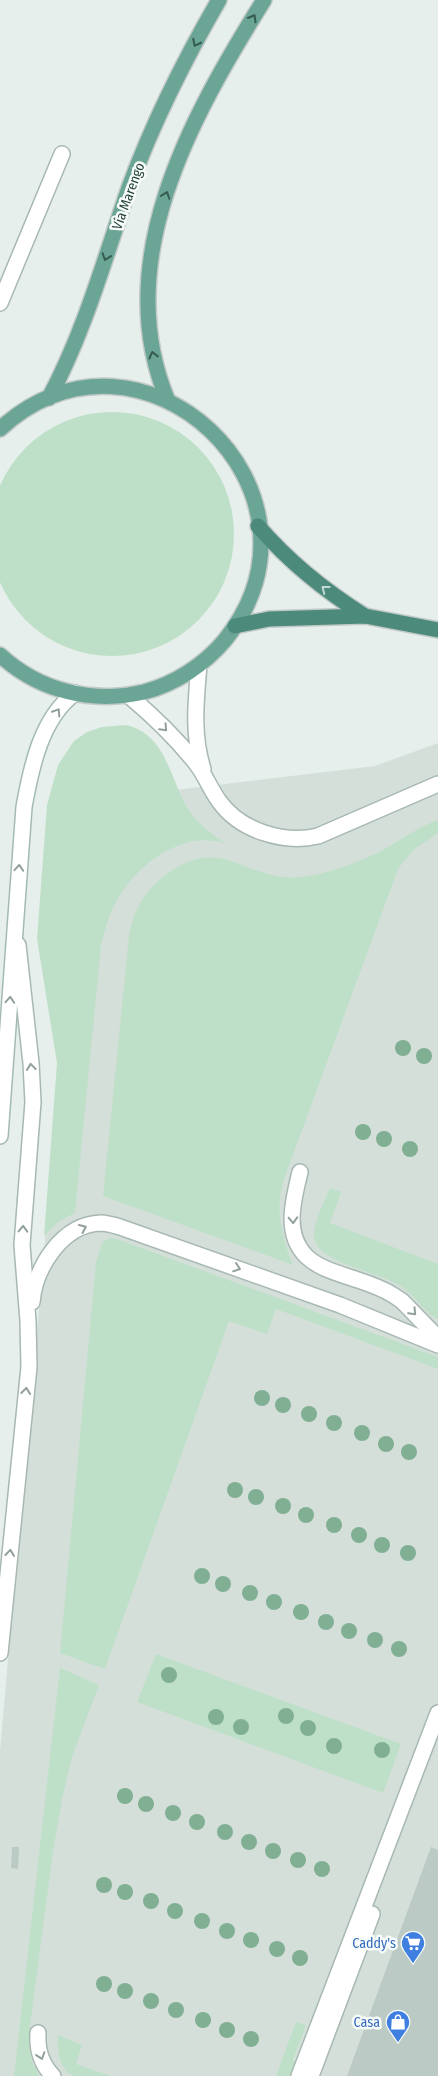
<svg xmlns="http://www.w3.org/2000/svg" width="438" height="2076" font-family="'Fira Sans Condensed',sans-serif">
  <rect width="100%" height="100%" fill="#e6efeb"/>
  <path fill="#d4dfda" d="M438,743V2076H0V1751L60,1070L50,805L375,766Z"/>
  <g fill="#bfe0c8">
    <circle cx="112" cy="534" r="122"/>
    <path d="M126,725C168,735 169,780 190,812C199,825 212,834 225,843C181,830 136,865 116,902C108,916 105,930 101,946L75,1213L58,1222L44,1236L57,1063L37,939L47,805L58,765L74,741L87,732L102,727Z"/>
    <path d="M438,820V833L413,850L398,869L283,1182C275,1212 282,1237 293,1265L103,1196L129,935C133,911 144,892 163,877C223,830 243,883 302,877C330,874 371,858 395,843C409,834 422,826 438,820Z"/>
    <path d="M330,1188L341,1192L330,1223L438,1264V1319C421,1311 414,1292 397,1284C378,1274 337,1264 323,1252C317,1247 313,1239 314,1232C315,1220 325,1200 330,1188Z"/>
    <path d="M109,1238L117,1239L438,1357V1369L276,1309L267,1334L229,1321L105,1669L60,1653L96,1262L102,1243Z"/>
    <path d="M156,1654L401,1744L383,1793L137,1702Z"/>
    <path d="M60,1668L99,1685L72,1757L62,1799L53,1851L30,2026L31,2059L39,2076H14Z"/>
    <path d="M296,2022L306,2025L293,2060L296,2062L291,2076H276Z"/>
    <path d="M58,2035L82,2045L76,2064L111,2076C100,2076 85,2076 75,2076C59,2072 57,2048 58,2035Z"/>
  </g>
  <g fill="#bbcac4">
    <path d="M12,1847H19L18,1869L11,1868Z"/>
    <path d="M431,1847L438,1850V2076H347Z"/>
  </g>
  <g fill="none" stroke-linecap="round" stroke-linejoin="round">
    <g stroke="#a8b8b2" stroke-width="18">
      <g id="service">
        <path d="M0,303L62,154"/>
        <path d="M199,665C196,701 192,734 203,769"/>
        <path d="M128,695C152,715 175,737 195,762C205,774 210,789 219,801C240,831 284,844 318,836L438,784"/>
        <path d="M300,1172C294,1198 283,1233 306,1256C319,1269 341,1274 358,1280C370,1284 382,1288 393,1295L402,1301L438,1338"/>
        <path d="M32,1302C35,1268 62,1224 101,1223C107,1223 113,1225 120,1227L340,1305L438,1345"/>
        <path d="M0,1653L29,1367L28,1321L22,1245L33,1102L31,1063L18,945"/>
        <path d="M38,2033C37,2049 41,2064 53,2076"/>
        <path d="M299,2076L438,1713"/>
        <path d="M311,2076L372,1914"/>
      </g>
    </g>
    <g stroke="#a4bbb3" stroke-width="18">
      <path id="secondary" d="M0,1136L24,807C31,768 41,718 75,693"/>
    </g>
    <g stroke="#c2cac8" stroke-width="18">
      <g id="primary">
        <path d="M49,398C85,331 105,257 130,185C153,123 186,57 219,0"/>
        <path d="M168,401C109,262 191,117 264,0"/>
        <path d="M0,429C141,300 344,491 225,640C204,665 175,684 144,692C92,704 39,691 0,655"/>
      </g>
    </g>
    <g stroke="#c2cac8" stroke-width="18">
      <g id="trunk">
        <path d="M258,526C289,562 325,591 365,616"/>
        <path d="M235,626L269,619L365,616L438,630"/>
      </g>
    </g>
    <use href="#service" stroke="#fff" stroke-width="15"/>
    <use href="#secondary" stroke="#fff" stroke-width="15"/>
    <use href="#primary" stroke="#6aa596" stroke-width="15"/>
    <use href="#trunk" stroke="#4c8a7c" stroke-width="15"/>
  </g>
  <g fill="#80af93">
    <circle cx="403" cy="1048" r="8"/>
    <circle cx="424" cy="1056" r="8"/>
    <circle cx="363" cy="1132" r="8"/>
    <circle cx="384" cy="1139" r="8"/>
    <circle cx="410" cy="1149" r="8"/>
    <circle cx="262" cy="1398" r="8"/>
    <circle cx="283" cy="1405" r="8"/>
    <circle cx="309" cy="1414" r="8"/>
    <circle cx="334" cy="1423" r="8"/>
    <circle cx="362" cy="1433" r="8"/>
    <circle cx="386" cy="1444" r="8"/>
    <circle cx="409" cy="1452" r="8"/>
    <circle cx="235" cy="1490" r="8"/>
    <circle cx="256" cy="1497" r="8"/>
    <circle cx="283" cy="1506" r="8"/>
    <circle cx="306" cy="1515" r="8"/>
    <circle cx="334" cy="1525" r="8"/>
    <circle cx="359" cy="1535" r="8"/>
    <circle cx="382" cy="1545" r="8"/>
    <circle cx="408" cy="1553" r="8"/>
    <circle cx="202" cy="1576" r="8"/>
    <circle cx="223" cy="1584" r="8"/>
    <circle cx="250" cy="1593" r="8"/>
    <circle cx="274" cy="1602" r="8"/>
    <circle cx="301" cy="1612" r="8"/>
    <circle cx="326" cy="1622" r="8"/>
    <circle cx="349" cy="1631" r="8"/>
    <circle cx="375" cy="1640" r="8"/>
    <circle cx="399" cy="1649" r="8"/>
    <circle cx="169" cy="1675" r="8"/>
    <circle cx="286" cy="1716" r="8"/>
    <circle cx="216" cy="1717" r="8"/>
    <circle cx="241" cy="1727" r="8"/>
    <circle cx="308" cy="1728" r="8"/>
    <circle cx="334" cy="1746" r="8"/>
    <circle cx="382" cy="1750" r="8"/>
    <circle cx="125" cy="1796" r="8"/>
    <circle cx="146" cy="1804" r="8"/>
    <circle cx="173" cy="1813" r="8"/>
    <circle cx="197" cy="1822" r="8"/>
    <circle cx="225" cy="1832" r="8"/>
    <circle cx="249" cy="1842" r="8"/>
    <circle cx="273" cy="1851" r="8"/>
    <circle cx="298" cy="1860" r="8"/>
    <circle cx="322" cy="1869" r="8"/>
    <circle cx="104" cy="1885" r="8"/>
    <circle cx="125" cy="1892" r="8"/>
    <circle cx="151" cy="1901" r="8"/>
    <circle cx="175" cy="1911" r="8"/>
    <circle cx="202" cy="1921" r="8"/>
    <circle cx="227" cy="1931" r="8"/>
    <circle cx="251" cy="1940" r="8"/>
    <circle cx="277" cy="1949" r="8"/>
    <circle cx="300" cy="1958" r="8"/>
    <circle cx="104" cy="1984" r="8"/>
    <circle cx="125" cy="1991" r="8"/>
    <circle cx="151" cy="2001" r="8"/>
    <circle cx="176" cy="2010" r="8"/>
    <circle cx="203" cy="2020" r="8"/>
    <circle cx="227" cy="2030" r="8"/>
    <circle cx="251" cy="2039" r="8"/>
  </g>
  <defs><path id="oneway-chevron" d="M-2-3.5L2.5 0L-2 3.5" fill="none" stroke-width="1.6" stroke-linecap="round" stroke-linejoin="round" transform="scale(1.25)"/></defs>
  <g stroke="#365b51">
    <use href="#oneway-chevron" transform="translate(253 18) rotate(-60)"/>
    <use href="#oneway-chevron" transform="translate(196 43) rotate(117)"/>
    <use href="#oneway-chevron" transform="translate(166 195) rotate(-71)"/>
    <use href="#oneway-chevron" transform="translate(106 257) rotate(109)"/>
    <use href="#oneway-chevron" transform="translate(153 355) rotate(-104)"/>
  </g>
  <use stroke="#c4d9d4" href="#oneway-chevron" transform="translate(325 589) rotate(-142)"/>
  <g stroke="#92a09c">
    <use href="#oneway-chevron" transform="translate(57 712) rotate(-57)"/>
    <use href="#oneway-chevron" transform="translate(164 728) rotate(47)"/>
    <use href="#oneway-chevron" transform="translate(19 868) rotate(-86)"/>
    <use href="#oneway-chevron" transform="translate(10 1000) rotate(-86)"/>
    <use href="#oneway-chevron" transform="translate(31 1067) rotate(-96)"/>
    <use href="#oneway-chevron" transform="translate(293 1220) rotate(88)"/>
    <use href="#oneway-chevron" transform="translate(83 1228) rotate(-24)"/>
    <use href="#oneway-chevron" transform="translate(23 1229) rotate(-88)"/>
    <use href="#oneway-chevron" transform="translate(237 1268) rotate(19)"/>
    <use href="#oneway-chevron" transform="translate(413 1312) rotate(47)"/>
    <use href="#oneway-chevron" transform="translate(26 1391) rotate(-84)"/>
    <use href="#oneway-chevron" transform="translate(10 1553) rotate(-84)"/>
    <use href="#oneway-chevron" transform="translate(41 2056) rotate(71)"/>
  </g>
  <defs>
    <g id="supermarket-pin" transform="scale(1.25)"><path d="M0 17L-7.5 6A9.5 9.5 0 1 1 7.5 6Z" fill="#3f7fe0" stroke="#f7fbf9"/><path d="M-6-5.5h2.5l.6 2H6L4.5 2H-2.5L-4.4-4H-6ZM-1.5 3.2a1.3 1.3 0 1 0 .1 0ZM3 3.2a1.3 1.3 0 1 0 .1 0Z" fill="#fff"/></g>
    <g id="shop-pin" transform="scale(1.25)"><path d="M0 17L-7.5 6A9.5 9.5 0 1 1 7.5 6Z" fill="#3f7fe0" stroke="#f7fbf9"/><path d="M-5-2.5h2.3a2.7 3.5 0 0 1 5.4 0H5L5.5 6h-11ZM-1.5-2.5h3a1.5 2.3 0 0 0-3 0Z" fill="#fff"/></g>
  </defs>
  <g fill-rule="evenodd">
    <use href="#supermarket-pin" x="413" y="1943"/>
    <use href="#shop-pin" x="398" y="2022"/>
  </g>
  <g text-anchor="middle" stroke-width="5" stroke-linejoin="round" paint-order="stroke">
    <g font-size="14" fill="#24423a" stroke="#f7fbf9">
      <text transform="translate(128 196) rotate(-70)" y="5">Via Marengo</text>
    </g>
    <g font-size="14" fill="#366cbe" stroke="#f7fbf9" text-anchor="end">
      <text x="396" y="1948">Caddy's</text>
      <text x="380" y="2027">Casa</text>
    </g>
  </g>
</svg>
